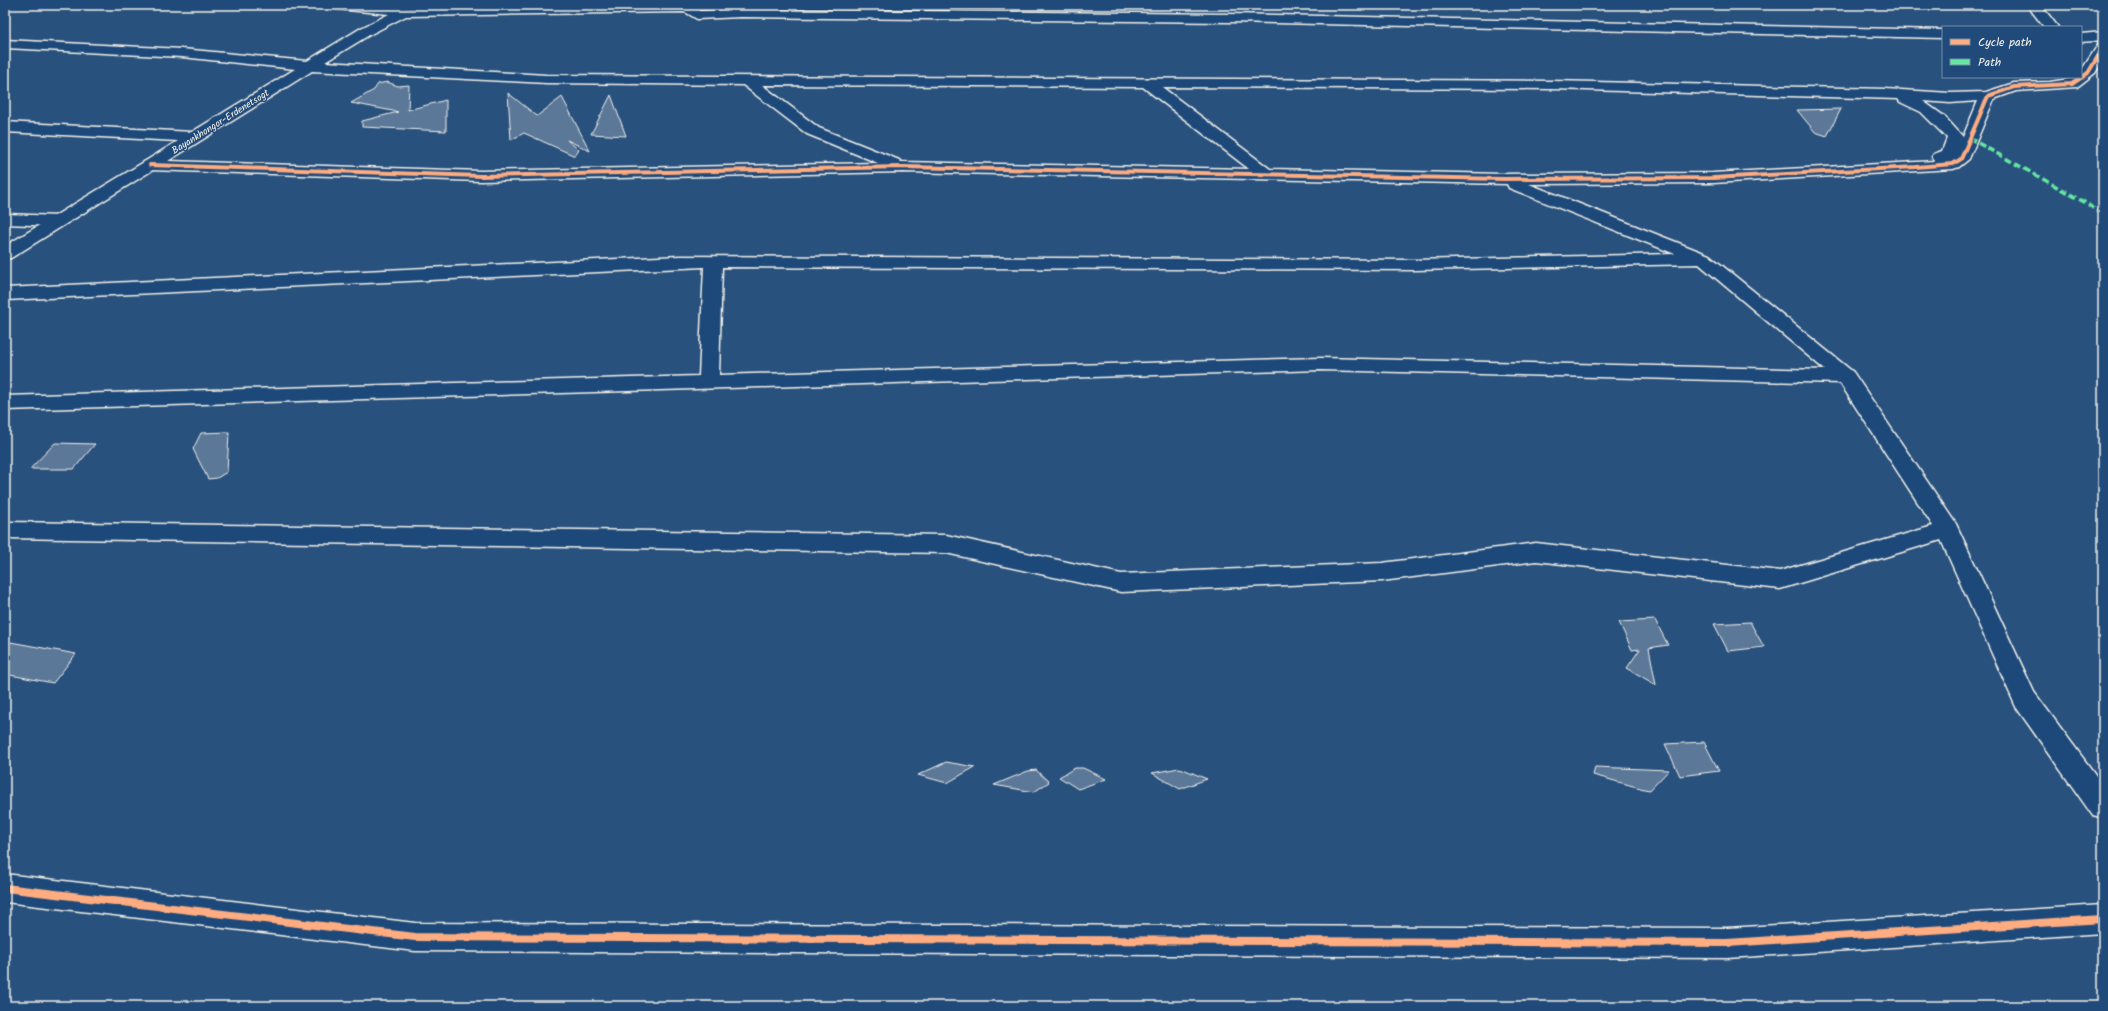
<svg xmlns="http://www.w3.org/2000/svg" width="2108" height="1011" font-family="Kalam,sans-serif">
  <rect width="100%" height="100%" fill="#28517e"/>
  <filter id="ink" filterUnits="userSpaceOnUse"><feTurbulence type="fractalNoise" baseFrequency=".025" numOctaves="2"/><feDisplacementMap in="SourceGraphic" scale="8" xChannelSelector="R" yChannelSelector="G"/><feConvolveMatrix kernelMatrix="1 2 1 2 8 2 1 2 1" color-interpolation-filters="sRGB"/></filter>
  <g filter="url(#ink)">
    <g fill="#5b7899" stroke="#f4f1e8">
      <path d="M387,82L398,86L409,85L408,110L446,100V131L362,127V121L398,112L351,103L374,90L378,84Z"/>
      <path d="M508,93L537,116L562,97L590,151L567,140L579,150L575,156L524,133L511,140Z"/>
      <path d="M611,95L626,136L591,134Z"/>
      <path d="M1841,109L1827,136L1815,132L1797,110Z"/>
      <path d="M229,432L227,472L217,478L208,479L193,449L201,433Z"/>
      <path d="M55,443L95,444L74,469H30Z"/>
      <path d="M1655,620L1668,645L1649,648L1656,685L1627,668L1640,649L1632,650L1619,622Z"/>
      <path d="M1750,622L1764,647L1728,651L1714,624Z"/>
      <path d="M5,641L76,654L53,683L5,674Z"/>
      <path d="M1704,742L1719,771L1680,776L1665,744Z"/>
      <path d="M946,762L975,767L947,783L918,775Z"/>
      <path d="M1595,767L1669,770L1650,790L1644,789L1593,775Z"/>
      <path d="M1075,768H1083L1106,779L1078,789L1059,777Z"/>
      <path d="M1179,768L1183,769L1207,779L1180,789L1152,773Z"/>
      <path d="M1036,770L1049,782L1034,792L994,785L1028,771Z"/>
    </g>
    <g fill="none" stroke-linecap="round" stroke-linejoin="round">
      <g stroke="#f4f1e8" stroke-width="3">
        <g id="minor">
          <path d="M330,5H377L410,8L692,5L700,11L741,9L1228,14L1943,30V38L1228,22L741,17L697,19L685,12L406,16L371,34L325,62L546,75L1552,81L1885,89L1950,93L1986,92L2014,83L2050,82L2081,77V71L2096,48L2098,45L2103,44V60L2095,73L2077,87L2016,91L1994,99L1969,159L1959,167L1953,169L1713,183L1529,184L1709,255L1853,372L1956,524L2034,692L2103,785V819L2093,816L2016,707L1941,540L1780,589L1536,561L1382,581L1121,592L946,553L5,538V522L946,535L1121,574L1382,563L1536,543L1780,571L1933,526L1840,383L1320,370L5,410V396L699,376L704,267L5,300V288L680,256L1414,260L1675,254L1509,188L1507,184L903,172L481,181L150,170L144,168L142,165L144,162L178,141L5,132V122L192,132L295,69L182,57L5,48V40L182,49L307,61L361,28L389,14L337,9ZM312,71L546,83L743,85L807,134L878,163L481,171L168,161ZM762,85L1143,87L1249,169L901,162L899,160L819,128ZM1162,87L1552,89L1898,99L1900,102L1921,112L1947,138L1942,151L1934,154L1932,157L1935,161L1713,173L1504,174L1270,169ZM1923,101L1950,103L1978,101L1963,137L1944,116ZM1699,264L1825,370L1320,358L719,375L722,267L1414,270Z"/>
          <path d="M2027,5H2041L2058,27H2044Z"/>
          <path d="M2103,32V40L2081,42V34Z"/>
          <path d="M5,214L58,216L64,217L67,221L64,225L58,226L5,224Z"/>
          <path d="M5,874L415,923L1727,928L2103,905V933L1727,958L415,951L5,902Z"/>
        </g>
      </g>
      <g stroke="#f4f1e8" stroke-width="3">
        <path id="tertiary" d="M150,160L156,162L158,165L156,168L11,258L5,259V246L144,162Z"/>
      </g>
      <use href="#minor" fill="#1f4a7a" fill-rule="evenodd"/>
      <use href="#tertiary" fill="#1f4a7a" fill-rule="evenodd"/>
      <path stroke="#66e7a1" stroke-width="3.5" stroke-dasharray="7 3.5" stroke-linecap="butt" d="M1969,138L2086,203L2103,215"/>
      <g stroke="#1f4a7a" stroke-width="6">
        <path id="cycleway-far1" d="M150,165L481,176L903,167L1504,179L1713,178L1916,167L1953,164L1961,159L1988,96L2014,87L2072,84L2088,73L2103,48"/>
      </g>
      <g stroke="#1f4a7a" stroke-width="10">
        <path id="cycleway" d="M5,888L415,937L1727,943L2103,919"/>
      </g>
      <use href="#cycleway-far1" stroke="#ffac80" stroke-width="4"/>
      <use href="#cycleway" stroke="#ffac80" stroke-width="8"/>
    </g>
  </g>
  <g text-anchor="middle" stroke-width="3" stroke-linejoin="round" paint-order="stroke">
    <g font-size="10" fill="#f4f1e8" stroke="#1f4a7a">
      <text transform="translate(220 121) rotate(-32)" y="4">Bayankhongor-Erdenetsogt</text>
    </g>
  </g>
  <rect width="2108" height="1011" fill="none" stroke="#1f4a7a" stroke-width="20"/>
  <rect x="10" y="10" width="2088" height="991" fill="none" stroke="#f4f1e8" stroke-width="1.5" filter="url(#ink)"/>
  <rect x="1942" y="26" width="140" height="52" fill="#1f4a7a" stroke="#748da6"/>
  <rect x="1950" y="39" width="20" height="6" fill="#ffac80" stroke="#748da6"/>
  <text x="1978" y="46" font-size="12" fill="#f4f1e8">Cycle path</text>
  <rect x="1950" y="59" width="20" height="6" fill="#66e7a1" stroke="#748da6"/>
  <text x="1978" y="66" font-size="12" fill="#f4f1e8">Path</text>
</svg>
